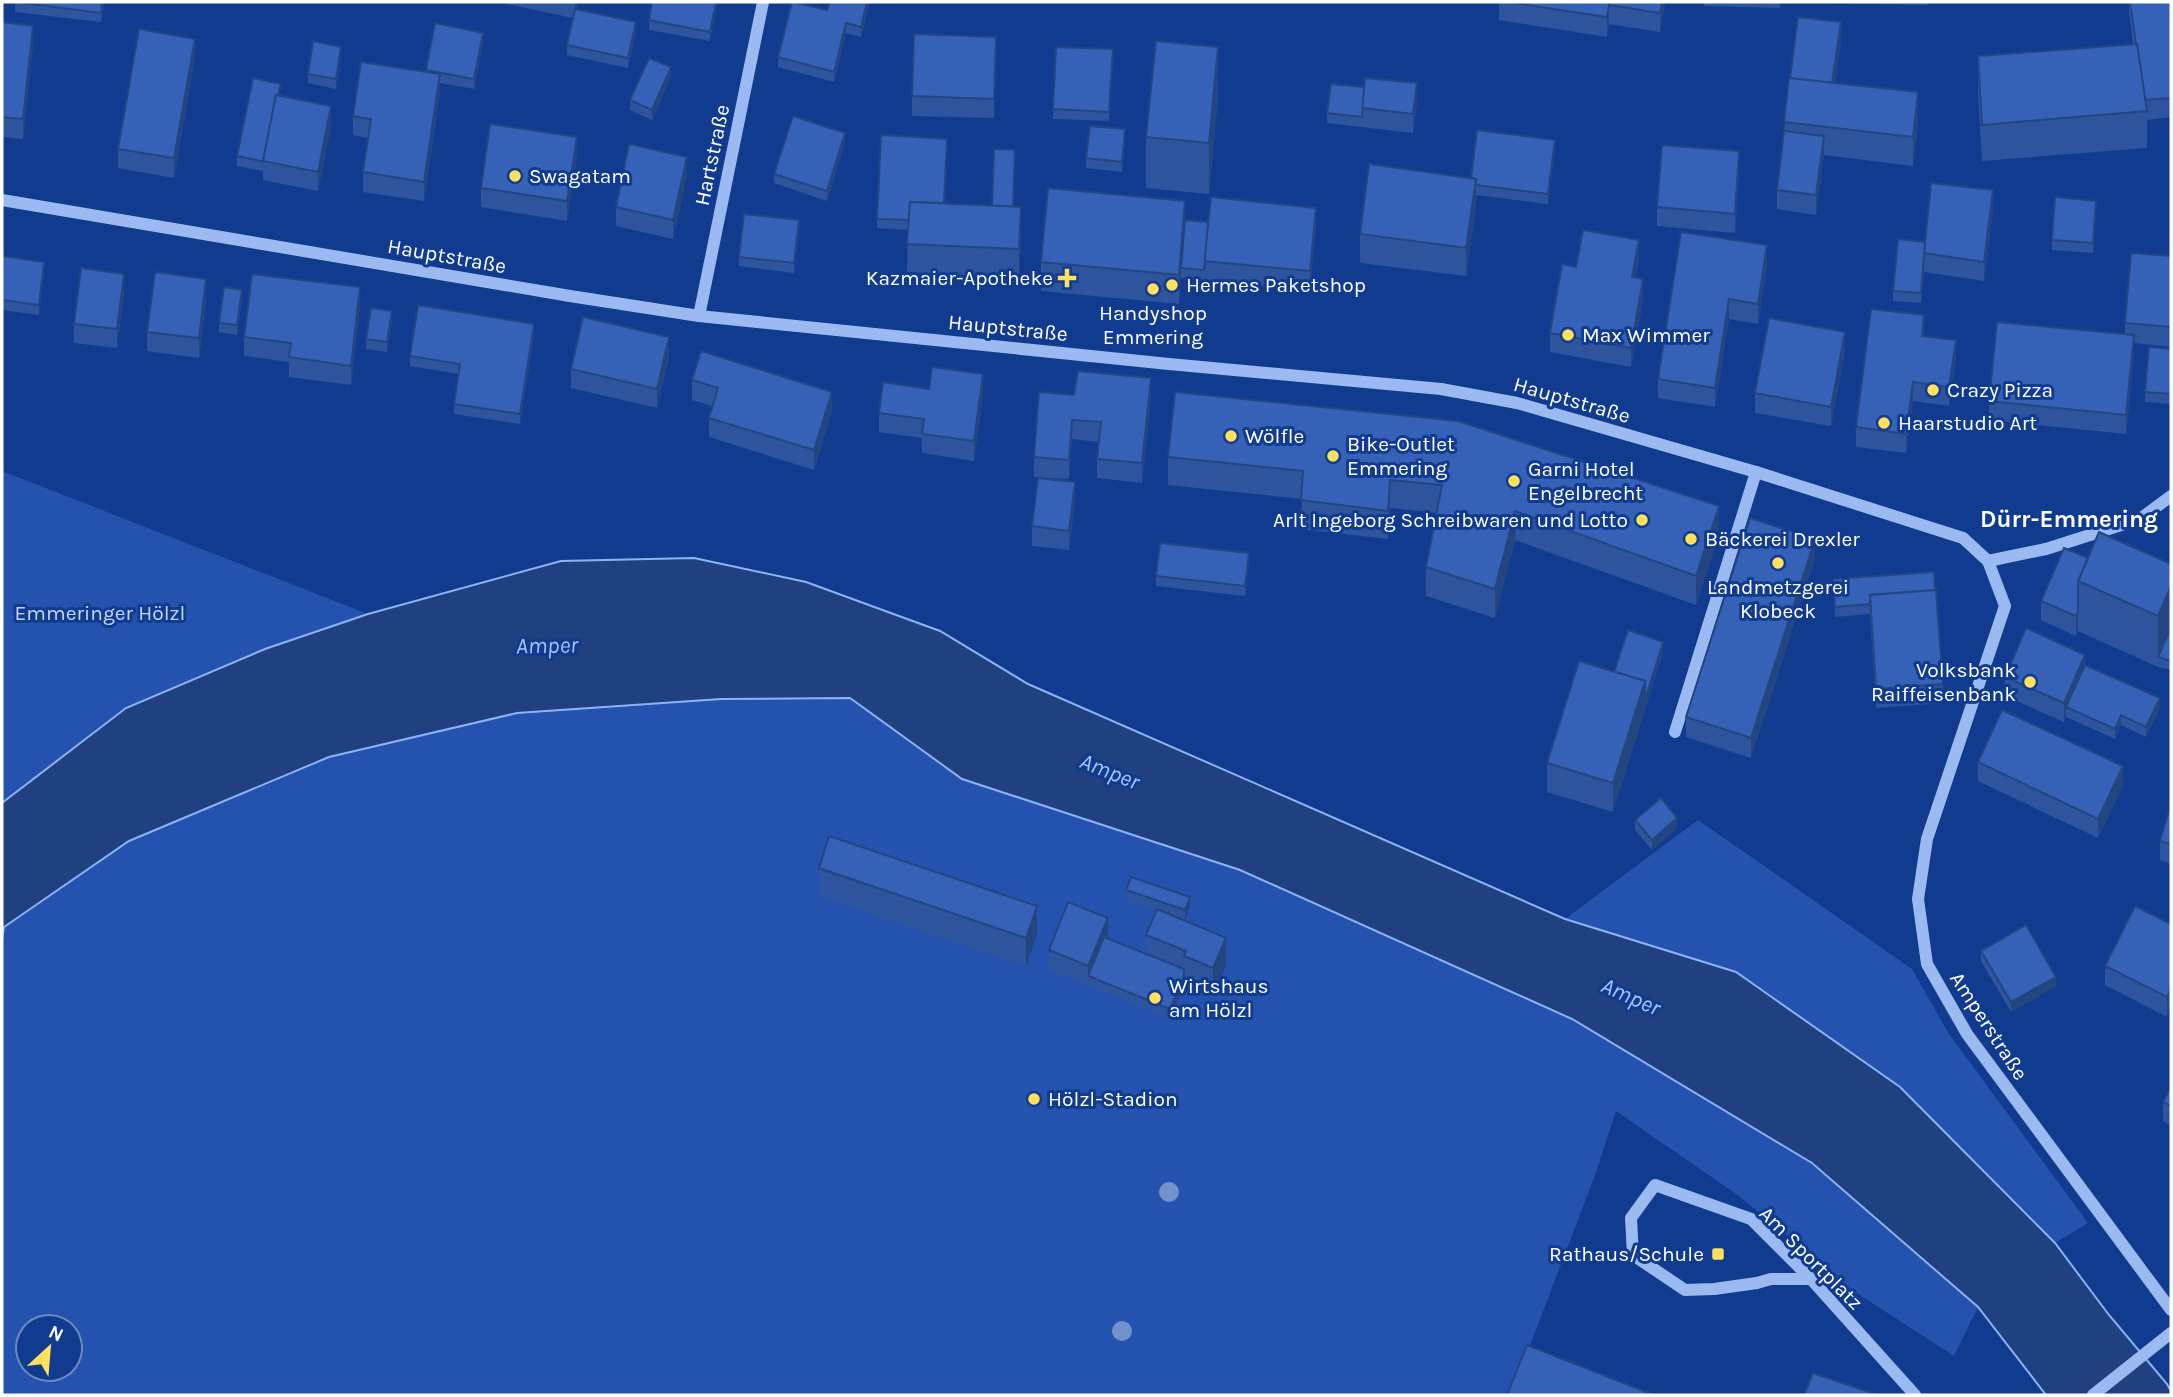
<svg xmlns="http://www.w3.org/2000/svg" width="2173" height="1397" font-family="Karla,sans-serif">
  <rect width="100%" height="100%" fill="#113b8f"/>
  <g fill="#2353af" fill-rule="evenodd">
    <path d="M2,471L368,614L265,649L126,708L2,803Z"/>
    <path d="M850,698L962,779L1240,870L1572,1019L1812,1163L1978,1307L1954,1356L1852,1290L1739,1196L1616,1111L1594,1178L1511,1395H2V939L4,927L129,841L329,757L517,713L721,699ZM28,1327H70V1369H28Z"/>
    <path d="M1698,820L1912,969L1949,1034L2088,1223L2055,1243L1900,1087L1565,919Z"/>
  </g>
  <path fill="#20407f" stroke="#8db3f6" stroke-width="2" d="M694,558L806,582L940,631L1028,684L1565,919L1736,972L1900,1087L2055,1243L2109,1315L2167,1384L2171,1391V1395H2046L1978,1307L1812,1163L1572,1019L1240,870L962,779L850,698L721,699L517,713L329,757L129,841L4,927L2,939V803L126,708L265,649L368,614L561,561Z"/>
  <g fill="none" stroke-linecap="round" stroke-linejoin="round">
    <g stroke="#9cbaf2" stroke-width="12">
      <path d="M2,200L570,296L699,316L1169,364L1441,389L1517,403L1756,472L1963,538L1988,561L2005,606L1927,839L1918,899L1927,964L1967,1034L2171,1310"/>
      <path d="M699,316L763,2"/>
      <path d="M1988,561L2046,549L2140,519L2171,496"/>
      <path d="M1675,732L1756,472"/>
      <path d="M1811,1279H1771L1757,1283L1714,1289L1685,1290L1633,1255L1631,1218L1655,1185L1751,1219L1811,1279L1915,1395"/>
      <path d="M2093,1395L2171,1333"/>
    </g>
  </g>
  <g fill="#7391cc">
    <circle cx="1169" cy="1192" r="10"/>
    <circle cx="1122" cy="1331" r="10"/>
  </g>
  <g fill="#2e549d">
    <path d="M15,2H104L101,22L15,12Z"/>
    <path d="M507,2H578L577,9L636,32L628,68L567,55V45L573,18L507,4Z"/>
    <path d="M717,2L710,41L649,30V20Z"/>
    <path d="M830,2H870L861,37L846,33L834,82L778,67V57L827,10Z"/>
    <path d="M1499,2H1665L1660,32L1609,24L1607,37L1499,20Z"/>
    <path d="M1704,2H1780V8L1704,6Z"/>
    <path d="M1823,2H1928V5L1823,3Z"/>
    <path d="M2129,2H2171V117L2147,120V148L1982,161L1978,93V56L2133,44L2129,13Z"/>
    <path d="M2,22L33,45L23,139L2,137Z"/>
    <path d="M1841,41L1835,83L1918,121L1913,166L1824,155L1816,215L1777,209V190L1790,78Z"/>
    <path d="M483,43L474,89L440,83V93L424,201L363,192V172L368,138L353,135V116L426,72V70Z"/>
    <path d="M1056,47L1113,49L1109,121L1053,119Z"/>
    <path d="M341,56L336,89L308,83V74Z"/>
    <path d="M996,56L994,118L912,116V96Z"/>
    <path d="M195,58L174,178L118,168V149Z"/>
    <path d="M671,77L652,120L630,110V100Z"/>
    <path d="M1331,84L1417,102L1413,133L1327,123V113Z"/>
    <path d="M281,93L280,96L331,126L318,191L263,180V171L237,166V156Z"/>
    <path d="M1218,97L1209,194L1146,188V137Z"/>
    <path d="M1125,139L1122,172L1086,168V158Z"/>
    <path d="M845,143L827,201L774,183V174Z"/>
    <path d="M1555,149L1548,204L1476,195V207L1466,276L1360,263V234L1471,178Z"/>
    <path d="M577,156L567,221L481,207V188Z"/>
    <path d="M1739,171L1735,233L1657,226V207Z"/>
    <path d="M687,176L673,239L616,226V207Z"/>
    <path d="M944,203L1013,207L1021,235L1019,278L907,272L908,230L877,228V219Z"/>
    <path d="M1993,209L1984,281L1924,272L1921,303L1893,301V291L1925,242Z"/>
    <path d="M2096,211L2093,253L2052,250V240Z"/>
    <path d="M1185,220L1208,222L1316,227L1310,290L1181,278L1179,304L1041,291V262Z"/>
    <path d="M799,230L794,273L739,266V257Z"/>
    <path d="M1681,232L1767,265L1758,324L1729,319L1715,407L1658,398V379Z"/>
    <path d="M2,256L44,272L39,315L2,310Z"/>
    <path d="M2171,256V347L2134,343V354L2126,434L1989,420V401L2125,334V323Z"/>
    <path d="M1639,260L1635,278L1643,299L1631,367L1550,352V333L1576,267Z"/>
    <path d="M124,293L117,348L74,343V324Z"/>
    <path d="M206,299L199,358L147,351V332Z"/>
    <path d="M242,300L237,335L219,332V323Z"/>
    <path d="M360,306L351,385L289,377V362L244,356V337Z"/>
    <path d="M392,321L387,352L366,349V339Z"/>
    <path d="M534,334L520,424L454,414V404L459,374L410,366V356Z"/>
    <path d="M1924,336L1956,359L1949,406L1913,401L1906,453L1856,447V427Z"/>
    <path d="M2171,349V404L2145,402V392Z"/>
    <path d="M1845,351L1831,426L1755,413V393Z"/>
    <path d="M669,357L657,408L571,388V369Z"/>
    <path d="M692,380L832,411L814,470L709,437V418L712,406L692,400Z"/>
    <path d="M929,389L983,394L974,461L922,453V438L879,432V413Z"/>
    <path d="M1175,392L1719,534L1696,605L1515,540L1495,618L1426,596V567L1437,513L1390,508L1388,539L1301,529L1302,499L1168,485V457Z"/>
    <path d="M1074,395L1151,398L1142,483L1097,478V459L1099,442L1072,439L1069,479L1034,477V457Z"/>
    <path d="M1075,501L1069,550L1032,546V526Z"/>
    <path d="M2088,558L2171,564V670L2158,667L2078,631L2076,636L2041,620V601Z"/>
    <path d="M1815,559L1751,758L1686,737V717Z"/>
    <path d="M1249,563L1245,596L1156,586V576Z"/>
    <path d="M1934,572L1943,684V703L1876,708L1870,614L1835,617L1833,579Z"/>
    <path d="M1663,652L1613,812L1547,792V763L1614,672Z"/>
    <path d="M2085,665L2160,708L2146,737L2121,725L2115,739L2066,717L2064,722L2005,696V677Z"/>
    <path d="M1978,762L2123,785L2098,838L1978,781Z"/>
    <path d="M2171,804V864L2160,860V841Z"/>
    <path d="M1635,820L1677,828L1652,850L1635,830Z"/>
    <path d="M819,868L1037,934L1026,967L819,896Z"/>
    <path d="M1126,890L1190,907L1185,920L1169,915L1226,966L1213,996L1184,985L1170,1019L1049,970V950L1108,937V938L1146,954V935L1156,910L1126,900Z"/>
    <path d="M2171,924L2167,1017L2105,985V966Z"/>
    <path d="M1981,951L2056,986L2011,1012L1981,961Z"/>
    <path d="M2171,1087V1126L2163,1121V1102Z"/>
  </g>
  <g fill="#254580">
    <path d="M575,2H578L575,18Z"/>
    <path d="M716,2H717L710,41V32Z"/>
    <path d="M867,2H870L861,37V27Z"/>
    <path d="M1662,2H1665L1660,32V13Z"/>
    <path d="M1609,5V24L1607,37V17Z"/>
    <path d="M636,22V32L628,68V58Z"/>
    <path d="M1841,22V41L1831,111V92Z"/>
    <path d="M846,23V33L834,82V72Z"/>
    <path d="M33,26V45L23,139V119Z"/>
    <path d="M483,33V43L474,89V79Z"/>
    <path d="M195,39V58L174,178V158Z"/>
    <path d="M341,47V56L336,89V79Z"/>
    <path d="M1218,47V97L1209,194V143Z"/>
    <path d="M671,67V77L652,120V110Z"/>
    <path d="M440,74V93L424,201V182Z"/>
    <path d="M1417,83V102L1413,133V114Z"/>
    <path d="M1918,92V121L1913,166V137Z"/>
    <path d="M331,106V126L318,191V172Z"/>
    <path d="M845,133V143L827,201V191Z"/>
    <path d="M1824,136V155L1816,215V195Z"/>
    <path d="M577,137V156L567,221V201Z"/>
    <path d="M1555,140V149L1548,204V194Z"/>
    <path d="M1739,151V171L1735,233V214Z"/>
    <path d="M687,157V176L673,239V220Z"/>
    <path d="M1476,179V207L1466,276V248Z"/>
    <path d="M1993,190V209L1984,281V262Z"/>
    <path d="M1185,201V230L1181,268V278L1179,304V275Z"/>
    <path d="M1021,207V235L1019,278V249Z"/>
    <path d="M1316,208V227L1310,290V271Z"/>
    <path d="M799,220V230L794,273V263Z"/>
    <path d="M1639,240V260L1632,296V277Z"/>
    <path d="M1767,245V265L1758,324V304Z"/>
    <path d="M44,262V272L39,315V305Z"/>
    <path d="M1924,263V272L1921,303V293Z"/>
    <path d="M124,274V293L117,348V329Z"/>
    <path d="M206,279V299L199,358V338Z"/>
    <path d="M1643,279V299L1631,367V348Z"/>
    <path d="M360,287V306L351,385V366Z"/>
    <path d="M242,290V300L237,335V325Z"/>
    <path d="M1729,299V319L1715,407V388Z"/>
    <path d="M392,311V321L387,352V342Z"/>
    <path d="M1924,315V335L1922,355V336Z"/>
    <path d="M534,324V334L520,424V414Z"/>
    <path d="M1845,332V351L1831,426V407Z"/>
    <path d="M2134,335V354L2126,434V415Z"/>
    <path d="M669,337V357L657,408V389Z"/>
    <path d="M1956,340V359L1949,406V387Z"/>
    <path d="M983,374V394L974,461V441Z"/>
    <path d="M1151,378V398L1142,483V463Z"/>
    <path d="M1913,382V401L1906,453V434Z"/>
    <path d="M832,392V411L814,470V450Z"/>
    <path d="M1072,420V439L1069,479V460Z"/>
    <path d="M1390,480V508L1388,539V511Z"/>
    <path d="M1075,482V501L1069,550V531Z"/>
    <path d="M1719,506V534L1696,605V576Z"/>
    <path d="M1515,511V540L1495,618V589Z"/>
    <path d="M1815,539V559L1751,758V738Z"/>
    <path d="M1249,553V563L1245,596V586Z"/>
    <path d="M2171,586V637L2158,657V616Z"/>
    <path d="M2078,612V631L2076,636V616Z"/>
    <path d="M1663,642V652L1613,812V783L1645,681Z"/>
    <path d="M2085,655V675L2066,707V717L2064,722V703Z"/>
    <path d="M2160,698V708L2146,737V727Z"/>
    <path d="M2121,715V725L2115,739V729Z"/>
    <path d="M2123,766V785L2098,838V819Z"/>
    <path d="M1677,818V828L1652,850V840Z"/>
    <path d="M1190,897V907L1185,920V910Z"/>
    <path d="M1037,906V934L1026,967V938Z"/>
    <path d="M1108,918V937L1092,977L1088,976V966Z"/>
    <path d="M1226,938V966L1213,996V968Z"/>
    <path d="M1184,976V985L1170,1019V1009Z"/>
    <path d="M2056,977V986L2011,1012V1002Z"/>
    <path d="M2171,989V1009L2167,1017V997Z"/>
  </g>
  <g fill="#3562b7" stroke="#254580" stroke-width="2">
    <path d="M15,2H102L101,13Z"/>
    <path d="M652,2H716L710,32L649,20Z"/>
    <path d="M792,2L827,10L830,2H867L861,27L846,23L834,72L778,57Z"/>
    <path d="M1508,2H1662L1660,13L1609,5L1607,17Z"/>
    <path d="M2130,2H2171V98L2145,100L2137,44H2136Z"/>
    <path d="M575,9L636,22L628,58L567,45Z"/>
    <path d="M1798,17L1841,22L1832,83L1790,78Z"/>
    <path d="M2,22L33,26L23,119L2,117Z"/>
    <path d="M435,23L483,33L474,79L426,70Z"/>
    <path d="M139,29L195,39L174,158L118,149Z"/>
    <path d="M914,34L996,37L994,99L912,96Z"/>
    <path d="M313,41L341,47L336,79L308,74Z"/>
    <path d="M1156,41L1218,47L1209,143L1146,137Z"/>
    <path d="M2137,44L2147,111L1982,125L1978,56Z"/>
    <path d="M1056,47L1113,49L1109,112L1053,109Z"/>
    <path d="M649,58L671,67L652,110L630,100Z"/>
    <path d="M361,62L440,74L424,182L363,172L371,119L353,116Z"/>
    <path d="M253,78L281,84L278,95H276L263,161L265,162L237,156Z"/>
    <path d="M1365,78L1417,83L1413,114L1362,108Z"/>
    <path d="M1789,78L1918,92L1913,137L1784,122Z"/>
    <path d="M1331,84L1364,87L1362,117L1327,113Z"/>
    <path d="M276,95L331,106L318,172L263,161Z"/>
    <path d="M793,116L845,133L827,191L774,174Z"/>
    <path d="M490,124L577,137L567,201L481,188Z"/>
    <path d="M1090,126L1125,129L1122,162L1086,158Z"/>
    <path d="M1477,130L1555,140L1548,194L1476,185V179L1471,178Z"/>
    <path d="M1784,131L1824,136L1816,195L1777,190Z"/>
    <path d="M881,135L947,139L944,203L910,202L909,220L877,219Z"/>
    <path d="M629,144L687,157L673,220L616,207Z"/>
    <path d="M1662,145L1739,151L1735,214L1657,207Z"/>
    <path d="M994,149L1015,150L1013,207L992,206Z"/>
    <path d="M1369,164L1476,179L1466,248L1360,234Z"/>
    <path d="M1931,183L1993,190L1984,262L1924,253Z"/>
    <path d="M1048,188L1185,201L1179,275L1041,262Z"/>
    <path d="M1211,197L1316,208L1310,271L1204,261Z"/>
    <path d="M2055,197L2096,201L2093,243L2052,240Z"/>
    <path d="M910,202L1021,207L1019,249L907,244Z"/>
    <path d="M744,214L799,220L794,263L739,257Z"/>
    <path d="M1185,220L1208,222L1204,270L1181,268Z"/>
    <path d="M1583,230L1639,240L1632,277L1643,279L1631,348L1550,333L1562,264L1576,267Z"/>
    <path d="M1681,232L1767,245L1758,304L1729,299L1715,388L1658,379Z"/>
    <path d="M1898,239L1925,242L1921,293L1893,291Z"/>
    <path d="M2131,253L2171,256V327L2125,323Z"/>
    <path d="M2,256L44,262L39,305L2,300Z"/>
    <path d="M81,268L124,274L117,329L74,324Z"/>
    <path d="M155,272L206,279L199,338L147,332Z"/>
    <path d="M252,274L360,287L351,366L289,357L291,343L244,337Z"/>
    <path d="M224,287L242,290L237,325L219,323Z"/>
    <path d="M418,305L534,324L520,414L454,404L460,364L410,356Z"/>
    <path d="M371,308L392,311L387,342L366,339Z"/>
    <path d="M1871,309L1924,315L1922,336L1956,340L1949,387L1913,382L1906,434L1856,427Z"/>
    <path d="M583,317L669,337L657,389L571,369Z"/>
    <path d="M1769,318L1845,332L1831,407L1755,393Z"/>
    <path d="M1997,322L2134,335L2126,415L1989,401Z"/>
    <path d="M2149,347L2171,349V394L2145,392Z"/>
    <path d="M701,351L832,392L814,450L709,418L718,388L692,380Z"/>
    <path d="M932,367L983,374L974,441L922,434L924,419L879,413L883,382L929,389Z"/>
    <path d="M1078,371L1151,378L1142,463L1097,459L1101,422L1072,420L1069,460L1034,457L1039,392L1074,395Z"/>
    <path d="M1175,392L1458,421L1719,506L1696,576L1515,511L1495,589L1426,567L1442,485L1390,480L1388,511L1301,500L1303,471L1168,457Z"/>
    <path d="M1038,478L1075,482L1069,531L1032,526Z"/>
    <path d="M1750,518L1815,539L1751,738L1686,717Z"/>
    <path d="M2099,532L2171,564V586L2158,616L2078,581Z"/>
    <path d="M1160,543L1249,553L1245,586L1156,576Z"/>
    <path d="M2064,548L2088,558L2078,581V612L2076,616L2041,601Z"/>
    <path d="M1934,572L1935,590L1870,595V604L1835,607L1833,579Z"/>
    <path d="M1936,590L1943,684L1876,689L1870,595Z"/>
    <path d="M2171,627V661L2158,657Z"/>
    <path d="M2026,628L2085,655L2064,703L2005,677Z"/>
    <path d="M1628,630L1663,642L1645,700V681L1614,672Z"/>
    <path d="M1579,661L1645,681L1613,783L1547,763Z"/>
    <path d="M2085,665L2160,698L2146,727L2121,715L2115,729L2066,707Z"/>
    <path d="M2002,710L2123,766L2098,819L1978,762Z"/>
    <path d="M1661,798L1677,818L1652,840L1635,820Z"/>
    <path d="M2171,804V844L2160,841Z"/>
    <path d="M829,836L1037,906L1026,938L819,868Z"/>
    <path d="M1131,877L1190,897L1185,910L1126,890Z"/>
    <path d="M1068,902L1108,918L1088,966L1049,950Z"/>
    <path d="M2135,906L2171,924V989L2167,997L2105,966Z"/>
    <path d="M1157,909L1226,938L1213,968L1184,956L1186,951L1146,935Z"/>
    <path d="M2026,925L2056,977L2011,1002L1981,951Z"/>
    <path d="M1104,937L1184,969V976L1170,1009L1088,976Z"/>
    <path d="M2171,1087V1106L2163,1102Z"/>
    <path d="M1527,1345L1654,1395H1507Z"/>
    <path d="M1813,1373L1878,1395H1804Z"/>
  </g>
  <g fill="#ffe15d" stroke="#113b8f" stroke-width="2.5">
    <circle cx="515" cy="176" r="7"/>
    <path d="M1063.5 267.5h7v7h7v7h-7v7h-7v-7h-7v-7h7z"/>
    <circle cx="1172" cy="285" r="7"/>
    <circle cx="1153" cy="289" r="7"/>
    <circle cx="1568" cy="335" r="7"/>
    <circle cx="1933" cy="390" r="7"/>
    <circle cx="1884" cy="423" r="7"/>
    <circle cx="1231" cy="436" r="7"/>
    <circle cx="1333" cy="456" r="7"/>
    <circle cx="1514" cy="481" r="7"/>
    <circle cx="1642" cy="520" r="7"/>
    <circle cx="1691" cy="539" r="7"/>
    <circle cx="1778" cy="563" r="7"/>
    <circle cx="2030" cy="682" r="7"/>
    <circle cx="1155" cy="998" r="7"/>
    <circle cx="1034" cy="1099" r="7"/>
    <rect x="1711" y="1247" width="14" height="14" rx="3.5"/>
  </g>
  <g text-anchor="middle" stroke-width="6" stroke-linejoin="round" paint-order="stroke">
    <g font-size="21" fill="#fff" stroke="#113b8f">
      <text transform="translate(712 155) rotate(-78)" y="7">Hartstraße</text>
      <text transform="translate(447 256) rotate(10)" y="7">Hauptstraße</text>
      <text transform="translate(1008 328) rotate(6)" y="7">Hauptstraße</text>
      <text transform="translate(1572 400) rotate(16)" y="7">Hauptstraße</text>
      <text transform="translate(1989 1026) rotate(57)" y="7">Amperstraße</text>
      <text transform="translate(1811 1258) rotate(45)" y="7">Am Sportplatz</text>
    </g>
    <g font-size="21" fill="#fff" stroke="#113b8f" text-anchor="start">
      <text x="529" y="183">Swagatam</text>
      <text x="1053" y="285" text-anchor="end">Kazmaier-Apotheke</text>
      <text x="1186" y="292">Hermes Paketshop</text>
      <text x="1153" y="320" text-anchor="middle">Handyshop<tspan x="1153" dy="24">Emmering</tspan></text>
      <text x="1582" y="342">Max Wimmer</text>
      <text x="1947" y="397">Crazy Pizza</text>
      <text x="1898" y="430">Haarstudio Art</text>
      <text x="1245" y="443">Wölfle</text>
      <text x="1347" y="451">Bike-Outlet<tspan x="1347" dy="24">Emmering</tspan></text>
      <text x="1528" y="476">Garni Hotel<tspan x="1528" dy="24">Engelbrecht</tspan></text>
      <text x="1628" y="527" text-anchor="end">Arlt Ingeborg Schreibwaren und Lotto</text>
      <text x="1705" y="546">Bäckerei Drexler</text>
      <text x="1778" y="594" text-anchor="middle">Landmetzgerei<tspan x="1778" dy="24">Klobeck</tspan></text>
      <text x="2016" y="677" text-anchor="end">Volksbank<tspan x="2016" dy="24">Raiffeisenbank</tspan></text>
      <text x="1169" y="993">Wirtshaus<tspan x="1169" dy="24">am Hölzl</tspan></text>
      <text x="1048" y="1106">Hölzl-Stadion</text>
      <text x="1704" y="1261" text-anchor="end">Rathaus/Schule</text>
    </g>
    <g font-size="21" fill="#c3d7fd" stroke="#113b8f">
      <text x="100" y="620">Emmeringer Hölzl</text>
    </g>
    <g font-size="23" font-style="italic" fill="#a8c5f9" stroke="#113b8f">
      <text transform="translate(547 645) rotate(-1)" y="8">Amper</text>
      <text transform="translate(1110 771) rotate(22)" y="8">Amper</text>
      <text transform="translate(1631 996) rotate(24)" y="8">Amper</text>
    </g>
    <g font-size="24" font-weight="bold" fill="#fff" stroke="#113b8f">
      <text x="2069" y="527">Dürr-Emmering</text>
    </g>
  </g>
  <rect width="2173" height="1397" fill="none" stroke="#ffffff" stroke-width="7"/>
  <g transform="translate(49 1348) rotate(26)"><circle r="33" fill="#113b8f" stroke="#7089bc" stroke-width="2"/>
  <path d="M0-5L12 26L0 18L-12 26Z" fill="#ffe15d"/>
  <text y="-10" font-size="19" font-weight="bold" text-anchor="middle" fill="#ffffff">N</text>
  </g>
</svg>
